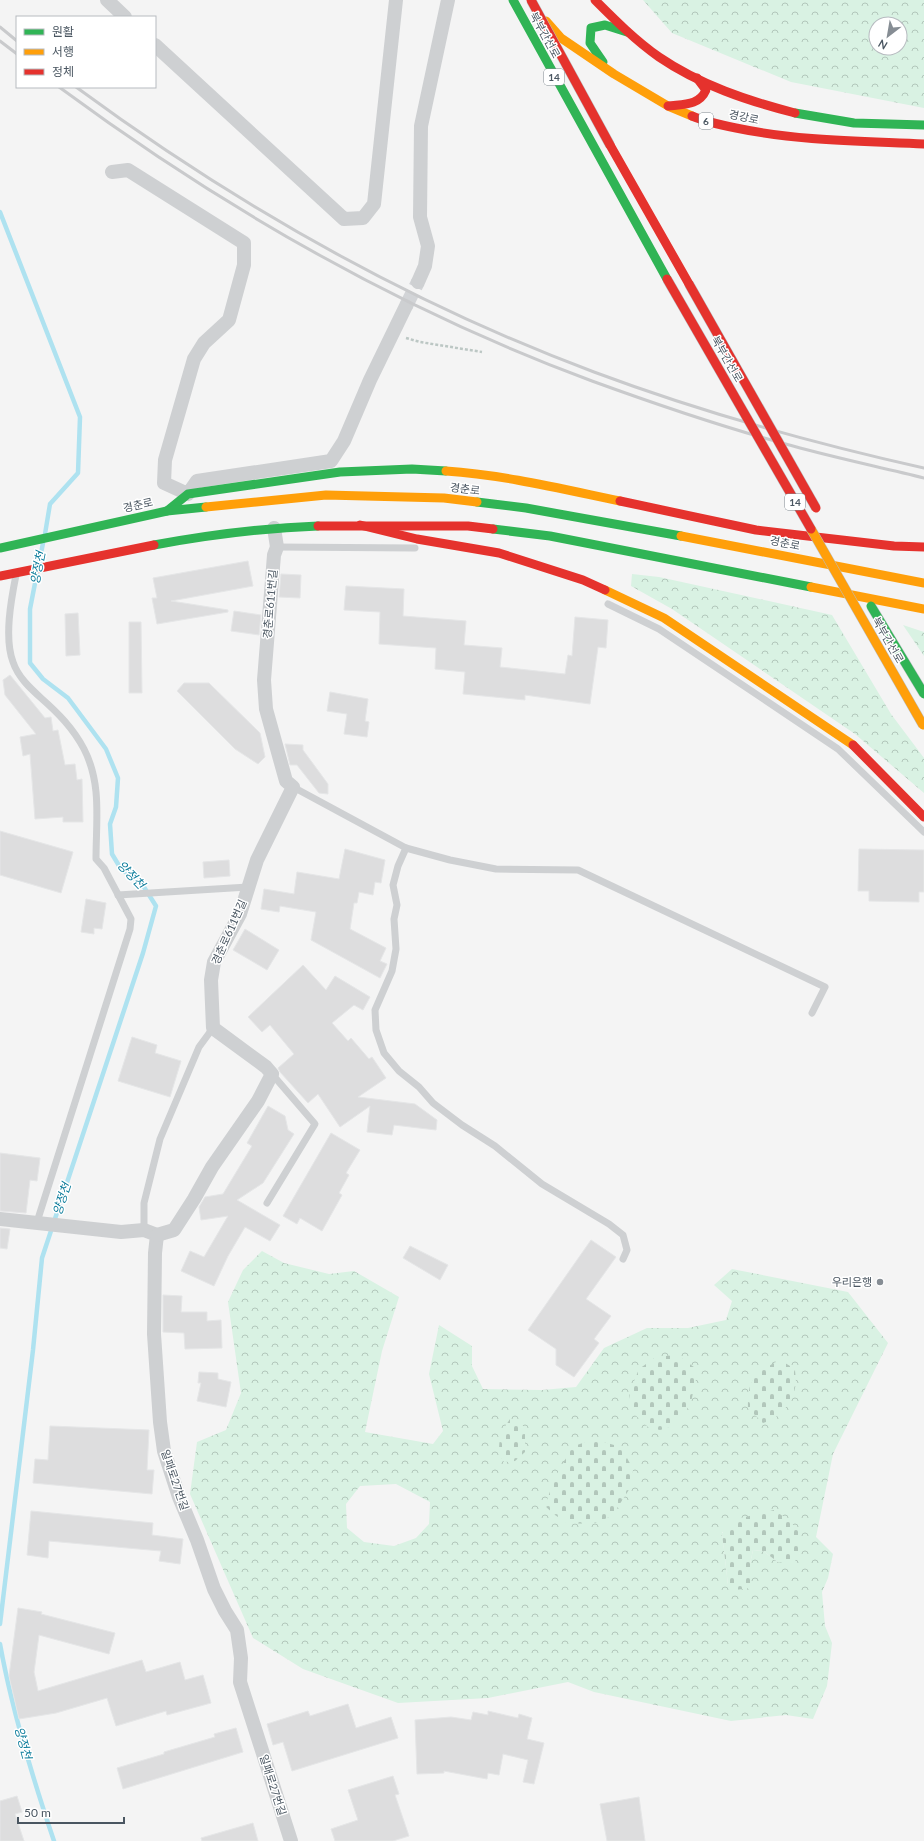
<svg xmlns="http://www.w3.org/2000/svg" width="924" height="1841" font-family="Lato,'Noto Sans KR',sans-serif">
  <defs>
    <pattern id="forest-crowns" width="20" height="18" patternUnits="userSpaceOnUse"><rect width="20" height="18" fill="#d9f2e3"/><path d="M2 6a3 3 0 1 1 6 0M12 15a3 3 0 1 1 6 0" fill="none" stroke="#b2c7bb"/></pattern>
    <pattern id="cemetery-stones" width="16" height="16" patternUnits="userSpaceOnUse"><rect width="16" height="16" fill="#d9f2e3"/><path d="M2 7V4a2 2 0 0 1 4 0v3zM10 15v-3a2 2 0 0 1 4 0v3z" fill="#b2c7bb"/></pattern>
  </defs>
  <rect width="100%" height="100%" fill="#f4f4f4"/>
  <g fill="url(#forest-crowns)" fill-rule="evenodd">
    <path d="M643,0H924V108L791,82L672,33ZM876,24H900V48H876Z"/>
    <path d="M632,574L659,577L832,615L891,714L924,758V793L855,734L672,609L631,586Z"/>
    <path d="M903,625L924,632V656Z"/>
    <path d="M262,1251L284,1263L329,1274L354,1271L399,1297L382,1351L365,1432L433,1444L443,1431L429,1374L439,1325L472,1346V1366L483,1389L542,1390L576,1387L604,1348L647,1328H688L726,1320L732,1301L714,1285L732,1269L848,1292L888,1343L833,1454L816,1537L833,1554L828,1578L822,1592L825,1626L832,1643L827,1686L813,1719L786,1715L731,1721L594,1692L568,1682L488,1698L398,1703L303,1669L253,1638L190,1494L197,1442L226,1430L241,1393L228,1302L243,1270ZM396,1484L430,1502L429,1524L416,1538L394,1546L364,1542L347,1528L346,1504L360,1486ZM722,1532L800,1553L778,1562L763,1551L753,1550L750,1564V1588L728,1585Z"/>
  </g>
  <g fill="url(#cemetery-stones)">
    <path d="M677,1355L698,1370L691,1402L678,1425L660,1430L648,1427L633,1413L629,1394L639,1369L656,1357Z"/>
    <path d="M780,1360L795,1369C795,1374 797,1382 795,1388C792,1404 779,1419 763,1423L748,1408C748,1378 753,1374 780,1360Z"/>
    <path d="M510,1419H521L525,1434V1452L515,1461L504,1462C494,1448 501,1432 510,1419Z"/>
    <path d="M593,1439L621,1447L633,1469L632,1485L612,1516L592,1524L567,1523L555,1515L545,1506L554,1480L572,1447Z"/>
    <path d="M774,1510C789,1520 807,1531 800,1552C799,1557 794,1562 791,1565L778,1562L763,1551L753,1550L750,1564V1588L735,1590L728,1585L722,1533L737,1519Z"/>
  </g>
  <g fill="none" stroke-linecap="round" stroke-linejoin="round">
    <g stroke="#aee2f0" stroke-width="4.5">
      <path d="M0,212L80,417L78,473L50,504L45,534"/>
      <path d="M39,564L43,543"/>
      <path d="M0,1624L33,1350L42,1258L143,953L156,906L142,884L121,869L112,854L110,824L116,807L118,778L106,749L68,698L43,679L30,663V609L37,573"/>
      <path d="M0,1644C12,1711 32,1776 54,1841"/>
    </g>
  </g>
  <g fill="#ddddde" stroke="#e5e6e7">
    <path d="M248,561L253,586L171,601L228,610V612L157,624L152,598H157L153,578Z"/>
    <path d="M281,574L301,575L300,598L279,597Z"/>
    <path d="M346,586L404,589L403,616L466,621L464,645L502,648L500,667L565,674L568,655L572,656L575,617L608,620L606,648L598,647L590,704L525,695V700L463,694L465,672L435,669L436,648L379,644L380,612L344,610Z"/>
    <path d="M234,611L261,615L259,635L231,631Z"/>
    <path d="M78,613L80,655L66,656L65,614Z"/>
    <path d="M129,622H141L142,693H129Z"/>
    <path d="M10,675L45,718L51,717L53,731L58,730L65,765L75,764L77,780L82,779L83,822H63V817L35,819L30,754L23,756L20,737L36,734L5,695L3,680Z"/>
    <path d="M184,683H209L260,733L265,757L258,764L235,749L177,691Z"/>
    <path d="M330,692L368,699L365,721L369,722L367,737L344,734L347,714L327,711Z"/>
    <path d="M285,744L303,745V750L328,784V794L319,793L297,765H290Z"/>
    <path d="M0,831L73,852L61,893L0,875Z"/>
    <path d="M345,849L385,860L381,883L375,882L373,895L359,892L357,903H354L350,929L386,948L380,961L387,964L380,978L311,940L316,912L280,906L279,912L261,909L264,889L294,894L297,872L339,879Z"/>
    <path d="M859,849L924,850V892H919V902L869,901V891H858Z"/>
    <path d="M229,860L230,876L204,878L203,862Z"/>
    <path d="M86,899L106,903L102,929L94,928V934L81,932Z"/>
    <path d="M245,929L279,950L267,970L233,950Z"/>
    <path d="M303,965L326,990L335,976L370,997L363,1010L354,1005L332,1023L348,1041L351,1038L369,1059L372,1057L386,1078L358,1097L415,1104L437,1120L436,1130L394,1125L392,1135L367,1132L370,1106L340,1127L318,1094L308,1103L280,1072L278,1068L294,1054L270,1025L262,1032L248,1017Z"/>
    <path d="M132,1037L157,1045L155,1053L181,1061L170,1097L118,1081Z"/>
    <path d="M268,1106L285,1116L288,1130L294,1134L263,1183L237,1200L280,1225L270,1241L245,1227L228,1256L214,1286L181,1271L190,1251L204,1257L228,1216L201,1220L199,1207L205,1197L223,1194L252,1146L247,1143Z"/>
    <path d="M331,1133L360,1150L346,1173L349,1175L339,1193L342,1195L322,1231L300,1218L297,1224L283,1216Z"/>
    <path d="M0,1153L40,1158L37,1181L30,1180L26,1213L0,1211Z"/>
    <path d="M0,1228L10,1229L7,1249L0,1248Z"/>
    <path d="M591,1240L616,1257L586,1299L611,1316L594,1339L599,1343L574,1377L556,1365V1349L528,1330Z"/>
    <path d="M410,1246L448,1265L440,1280L403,1258Z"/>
    <path d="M163,1295L182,1296L181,1312H207V1321L221,1320L222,1348L185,1349L184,1333L163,1332Z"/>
    <path d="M199,1372L218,1373V1379L231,1382L226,1407L197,1401L201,1383H198Z"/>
    <path d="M50,1426L149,1430L147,1470H154L152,1494L33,1483L35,1459L48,1460Z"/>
    <path d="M31,1511L153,1523L152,1535L183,1539L180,1564L159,1561L161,1551L49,1541L48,1558L27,1555Z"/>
    <path d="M18,1608L42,1612L41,1614L115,1633L109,1654L39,1635L34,1672L38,1691L142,1660L146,1672L180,1662L185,1680L203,1675L211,1703L167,1715L166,1711L116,1726L107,1698L56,1713L19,1719L9,1676Z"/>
    <path d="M348,1704L356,1728L391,1717L398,1738L292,1771L283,1742L273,1745L267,1724L308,1711L310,1716Z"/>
    <path d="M488,1711L518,1718L519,1714L532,1718L527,1739L544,1743L534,1784L523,1782L528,1760L503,1754L499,1775L488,1773L487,1779L444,1771V1773L417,1774L415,1720L451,1717L471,1720L473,1712L488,1715Z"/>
    <path d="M236,1728L243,1752L123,1789L117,1768L164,1754V1752L215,1737L214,1734Z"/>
    <path d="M393,1776L399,1794L395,1795L409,1836L393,1841H335L331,1829L358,1820L348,1790Z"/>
    <path d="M17,1796L22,1812L15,1814L24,1841H0V1801Z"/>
    <path d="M639,1797L645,1841H607L600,1804Z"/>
    <path d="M253,1823L258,1841H202L201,1838Z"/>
  </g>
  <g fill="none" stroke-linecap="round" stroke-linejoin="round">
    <path stroke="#d2d4d7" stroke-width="14" stroke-dasharray="14 7" stroke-linecap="butt" d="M406,306L418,282"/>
    <path stroke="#bcc7c4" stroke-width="2.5" stroke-dasharray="3 2" stroke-linecap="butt" d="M406,338L420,342L482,352"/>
    <g stroke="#ced0d2" stroke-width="7">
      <path d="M277,547L415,548"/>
      <path d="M16,575C11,600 4,638 13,662C18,677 30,688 41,698C58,713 73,728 84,749C102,784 96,821 96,859L104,868L131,919L130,929L37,1222"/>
      <path d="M608,604L659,629L838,749L924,832"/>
      <path d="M293,787L406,848L450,860L496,869L578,870L825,987L812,1013"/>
      <path d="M406,848L398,866L393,885L397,905L394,919L396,949L392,971L375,1010L376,1030L384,1053L399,1071L419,1087L433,1103L462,1125L495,1146L542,1184L609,1224L623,1235L627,1250L623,1259"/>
      <path d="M118,895L248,887"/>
      <path d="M267,1203L315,1124L272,1074"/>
      <path d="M144,1230V1203L160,1139L199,1047L213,1028"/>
    </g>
    <g stroke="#ced0d2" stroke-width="14">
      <path d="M107,0L125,17"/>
      <path d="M155,45L344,219L363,218L374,204L396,0"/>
      <path d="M112,172L128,170L244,243V265L229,320L204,343L194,359L165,460L164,483L188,494L197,481L331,461L344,441L370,380L406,306"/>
      <path d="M418,282L425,266L428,246L420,217L421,126L448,0"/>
      <path d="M0,1219L121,1232L144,1230L157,1235L155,1253L154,1334L160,1422L164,1451L179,1497L197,1540L214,1589L225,1611L237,1630L241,1658L240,1682L291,1841"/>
      <path d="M157,1235L174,1230L194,1199L212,1167L258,1101L272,1074L266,1067L213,1028L211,980L214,962L240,914L257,860L293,787L286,781L266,709L264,680L274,555L277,547L274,528"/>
    </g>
    <g stroke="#30b455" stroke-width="9">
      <path d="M513,0L667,279"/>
      <path d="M603,62L590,43L591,28L605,25L627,32"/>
      <path d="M795,113L854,123L924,125"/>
      <path d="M477,502L526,508L681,536"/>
      <path d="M167,511L188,494L340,472L412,469L446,471"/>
      <path d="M493,529L550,536L811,587"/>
      <path d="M154,545C208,535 262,528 318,526"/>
      <path d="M0,548L167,511L206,507"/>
    </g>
    <g stroke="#ff9f0a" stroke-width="9">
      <path d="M546,21L561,38L614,74L668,106L692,116"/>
      <path d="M446,471C505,475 562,489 620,501"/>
      <path d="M206,507L326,495L444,498L477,502"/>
      <path d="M681,536L924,583"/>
      <path d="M811,587L924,609"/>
      <path d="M605,590L664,618L853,745"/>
    </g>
    <g stroke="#e5322d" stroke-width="9">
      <path d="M595,0C615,20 636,41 659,57C700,85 748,101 795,113"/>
      <path d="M668,106C683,104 699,106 706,90L697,78"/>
      <path d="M692,116C706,122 721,125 736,128C798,141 861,141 924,144"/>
      <path d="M610,145L689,284"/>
      <path d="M620,501L756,530L894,546L924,547"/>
      <path d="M360,525L417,539L499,553L583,580L605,590"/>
      <path d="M318,526H468L493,529"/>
      <path d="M0,576L154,545"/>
      <path d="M853,745L924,817"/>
    </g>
    <g stroke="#c9cacc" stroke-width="3">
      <path d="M0,27L17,41"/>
      <path d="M0,41L17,54"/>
      <path d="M59,87C223,208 400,310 592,381C658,405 725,428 793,446C836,458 880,467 924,478"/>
      <path d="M76,87C235,204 409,303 594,372C701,412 812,443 924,468"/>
    </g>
    <g stroke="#b9bec3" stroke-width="10" stroke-linecap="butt">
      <path id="fast-bridge" d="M871,606L924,694"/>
    </g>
    <g stroke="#b9bec3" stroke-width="10" stroke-linecap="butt">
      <path id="slow-bridge" d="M811,529L923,725"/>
    </g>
    <g stroke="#b9bec3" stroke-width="10" stroke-linecap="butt">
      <g id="jam-bridge">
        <path d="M531,0L610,145"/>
        <path d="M667,279L811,529"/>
        <path d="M689,284L816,508"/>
      </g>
    </g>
    <use href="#fast-bridge" stroke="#30b455" stroke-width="9"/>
    <use href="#slow-bridge" stroke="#ff9f0a" stroke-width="9"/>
    <use href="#jam-bridge" stroke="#e5322d" stroke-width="9"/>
  </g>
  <circle fill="#868d94" stroke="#fff" stroke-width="1.5" cx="880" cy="1282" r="4"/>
  <g text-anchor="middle" stroke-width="3" stroke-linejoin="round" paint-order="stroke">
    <g fill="#fff" stroke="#808990" stroke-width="1">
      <rect x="544" y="69" width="20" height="16" rx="3"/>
      <rect x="699" y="113" width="14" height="16" rx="3"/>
      <rect x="785" y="494" width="20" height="16" rx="3"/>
    </g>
    <g font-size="10" font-weight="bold" fill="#4a5661">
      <text x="554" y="81">14</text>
      <text x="706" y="125">6</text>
      <text x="795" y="506">14</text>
    </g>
    <g font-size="11" fill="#4a5661" stroke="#fff">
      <text transform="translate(545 35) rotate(61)" y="4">북부간선로</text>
      <text transform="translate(744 117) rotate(12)" y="4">경강로</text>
      <text transform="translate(727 359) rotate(60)" y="4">북부간선로</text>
      <text transform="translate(465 489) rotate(7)" y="4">경춘로</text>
      <text transform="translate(138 505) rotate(-13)" y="4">경춘로</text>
      <text transform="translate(785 543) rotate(11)" y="4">경춘로</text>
      <text transform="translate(270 604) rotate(-85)" y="4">경춘로611번길</text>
      <text transform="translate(888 640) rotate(60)" y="4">북부간선로</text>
      <text transform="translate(229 932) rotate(-66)" y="4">경춘로611번길</text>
      <text transform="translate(175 1480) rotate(71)" y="4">일패로27번길</text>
      <text transform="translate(273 1785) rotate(72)" y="4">일패로27번길</text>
    </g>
    <g font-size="11" fill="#4a5661" stroke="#fff" text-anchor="end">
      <text x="872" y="1286">우리은행</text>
    </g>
    <g font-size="12" font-style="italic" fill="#0c7c9b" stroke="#fff">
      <text transform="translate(38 568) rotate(-79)" y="4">양정천</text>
      <text transform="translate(131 875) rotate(46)" y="4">양정천</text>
      <text transform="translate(62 1199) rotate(-72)" y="4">양정천</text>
      <text transform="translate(23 1743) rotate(75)" y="4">양정천</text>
    </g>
  </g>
  <rect x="16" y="16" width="140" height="72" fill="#ffffff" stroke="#b7bbc0"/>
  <rect x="24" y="29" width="20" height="6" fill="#30b455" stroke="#b7bbc0"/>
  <text x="52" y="36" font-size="12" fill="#4a5661">원활</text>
  <rect x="24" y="49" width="20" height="6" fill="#ff9f0a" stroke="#b7bbc0"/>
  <text x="52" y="56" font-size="12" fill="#4a5661">서행</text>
  <rect x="24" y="69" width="20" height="6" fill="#e5322d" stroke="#b7bbc0"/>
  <text x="52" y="76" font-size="12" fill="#4a5661">정체</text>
  <g transform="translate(888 36) rotate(211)"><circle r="19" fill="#ffffff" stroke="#b7bbc0"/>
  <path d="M0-3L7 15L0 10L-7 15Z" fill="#868d94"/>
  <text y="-6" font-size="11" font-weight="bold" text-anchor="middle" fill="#4a5661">N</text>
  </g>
  <path d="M18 1817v6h106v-6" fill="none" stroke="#4a5661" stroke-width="2"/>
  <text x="24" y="1817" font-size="12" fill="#4a5661" stroke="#ffffff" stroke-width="3" paint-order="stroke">50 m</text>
</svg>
